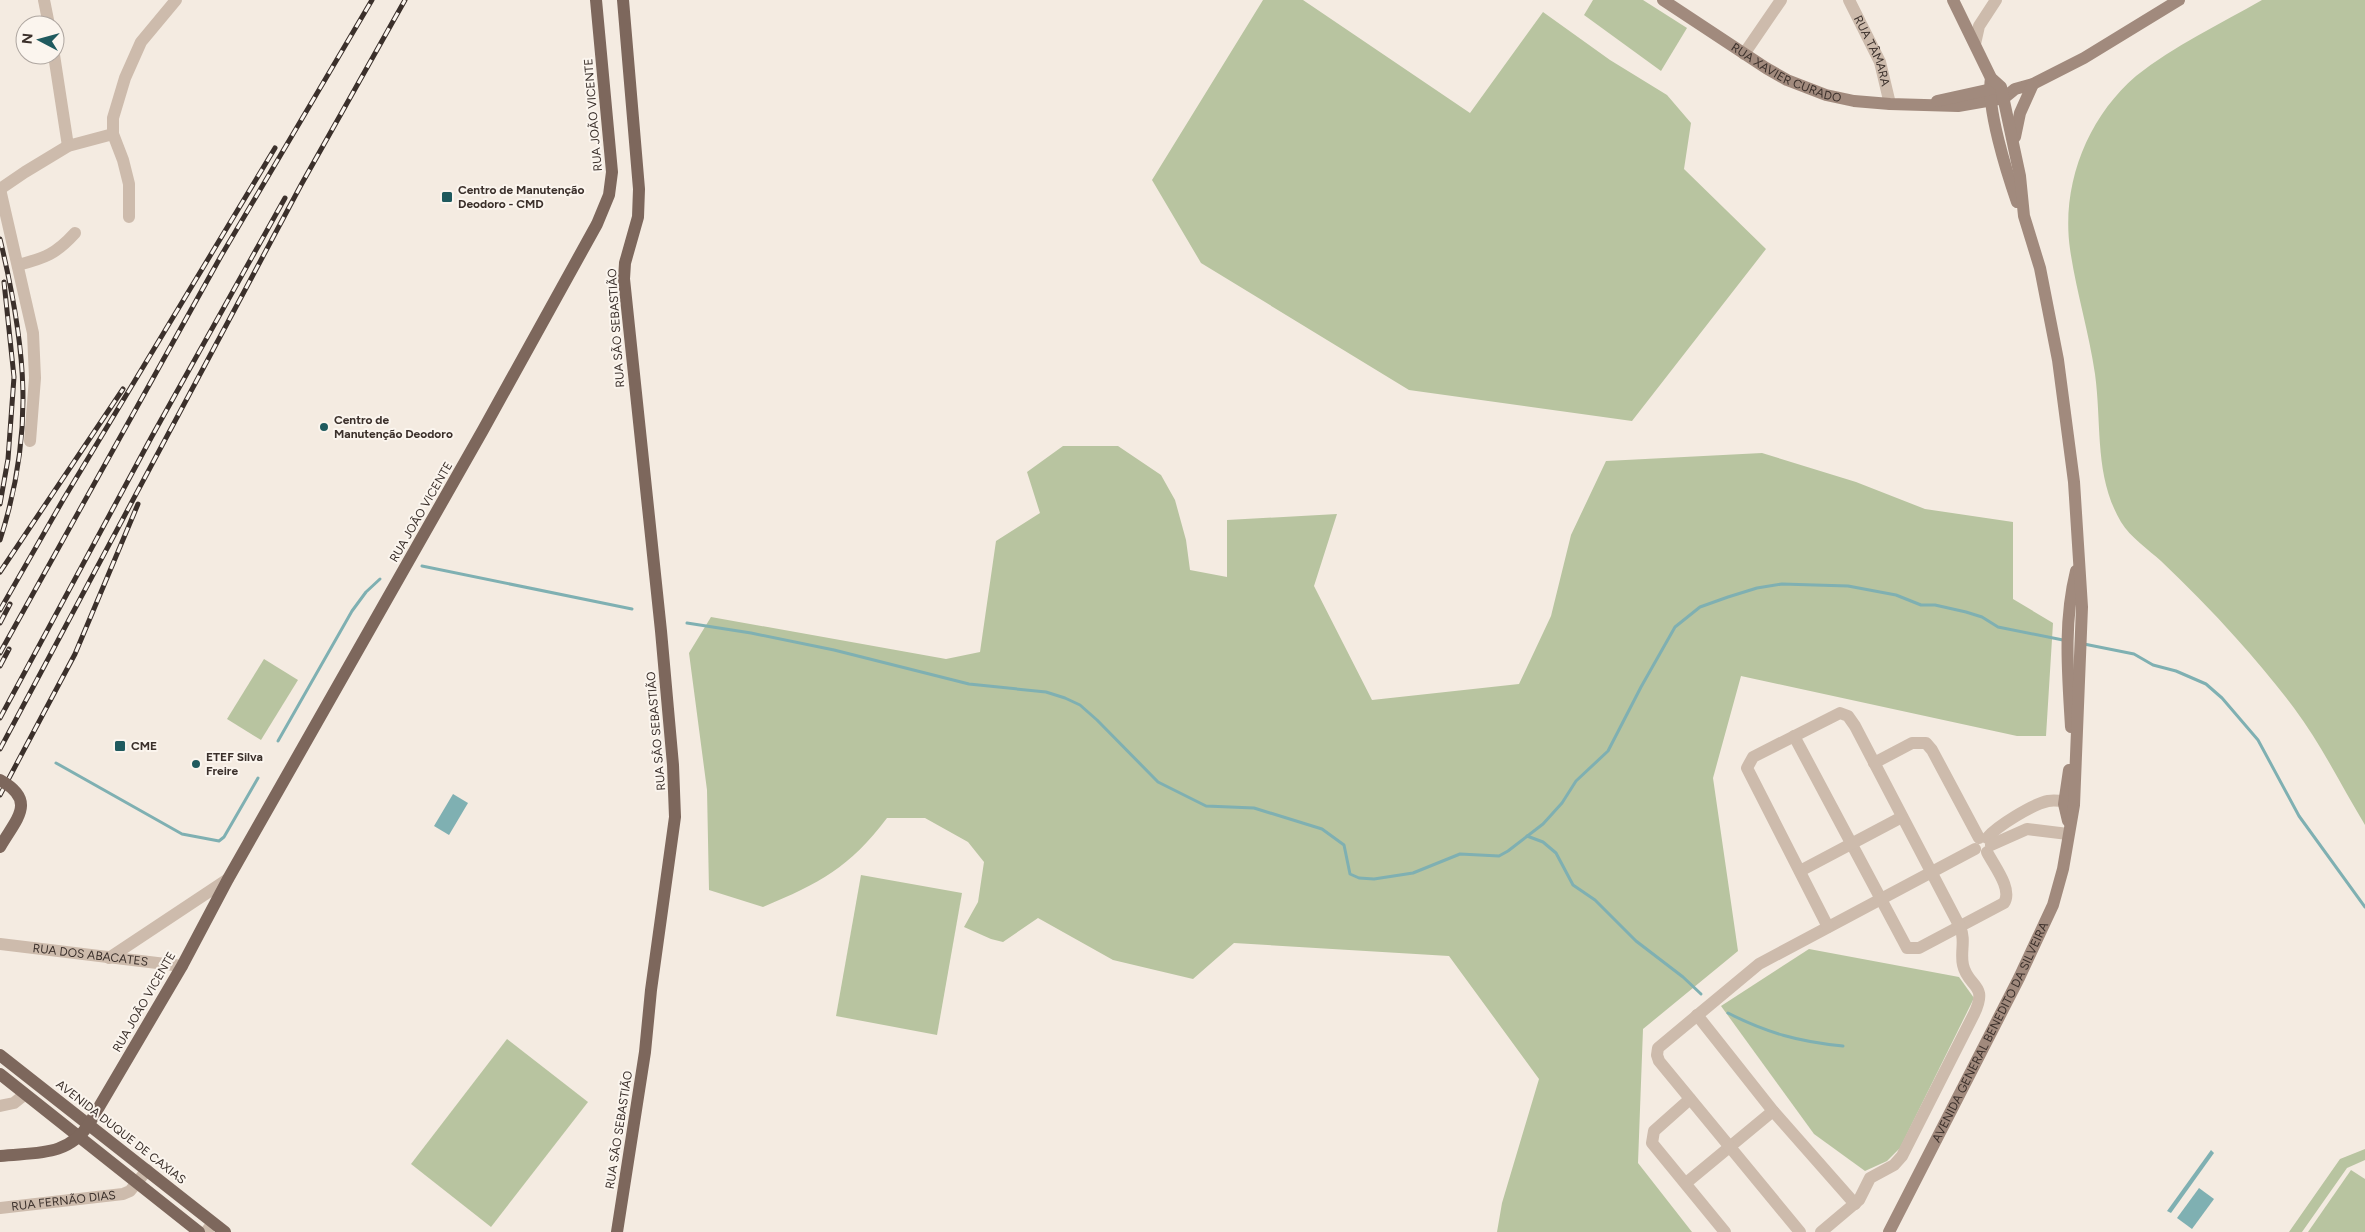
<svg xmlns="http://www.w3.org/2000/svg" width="2365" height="1232" font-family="Figtree,sans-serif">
  <rect width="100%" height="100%" fill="#f4ebe1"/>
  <g fill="#b8c4a0">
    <path d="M1263,0H1303L1470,113L1543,12L1610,60L1667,95L1691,123L1684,169L1766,249L1632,421L1409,390L1201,263L1152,180Z"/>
    <path d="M1593,0H1643L1687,28L1661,71L1584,15Z"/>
    <path d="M2262,0H2365V825C2342,787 2321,744 2294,708C2276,684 2256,660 2236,638C2212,611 2187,586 2161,561C2149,550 2130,537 2121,522C2094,476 2102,425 2095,374C2089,332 2076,291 2070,249C2061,185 2087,118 2136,76C2174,46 2220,24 2262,0Z"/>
    <path d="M1063,446H1118L1161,475L1175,500L1186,540L1190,570L1227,577V520L1337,514L1314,586L1372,700L1519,684L1551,616L1571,535L1606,461L1762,453L1856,482L1925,509L2013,522V599L2053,623L2046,736H2017L1741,676L1713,778L1738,951L1643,1029L1638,1163L1692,1232H1497L1502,1203L1539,1079L1449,956L1234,943L1193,979L1113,960L1038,918L1003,942L991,939L964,927L978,902L984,862L968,842L925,818H887C849,868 820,883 763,907L709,890L707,790L689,653L711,617L946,659L980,652L996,541L1040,513L1027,472Z"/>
    <path d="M264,659L298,680L261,740L227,719Z"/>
    <path d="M861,875L962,893L937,1035L836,1016Z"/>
    <path d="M1809,949L1959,977L1974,998L1900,1148L1887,1161L1865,1171L1814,1134L1721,1006Z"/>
    <path d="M507,1039L588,1102L491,1227L411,1164Z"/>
    <path d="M2365,1149V1160L2347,1168L2302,1232H2289L2340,1159Z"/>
    <path d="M2351,1170L2365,1179V1232H2308Z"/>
  </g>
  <g fill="#7fb0b2">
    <path d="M453,794L468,803L449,835L434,826Z"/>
    <path d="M2211,1150L2214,1153L2171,1213L2167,1211Z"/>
    <path d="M2199,1188L2214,1199L2192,1229L2177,1218Z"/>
  </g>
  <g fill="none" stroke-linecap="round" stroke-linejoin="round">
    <g stroke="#7fb0b2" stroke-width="3">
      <path d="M422,566L632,609"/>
      <path d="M687,623L751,633L834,650L969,684L1046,692L1065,698L1080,705L1097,720L1158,782L1206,806L1254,808L1322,829L1344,845L1350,874L1359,878L1374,879L1413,873L1460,854L1499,856L1508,851L1543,824L1562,803L1576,781L1608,751L1641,687L1675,627L1700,607L1728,597L1757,588L1782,584L1848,586L1896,595L1921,605H1935L1966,612L1982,617L1998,627L2063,640"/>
      <path d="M2084,644L2134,654L2153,665L2176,671L2206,684L2222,698L2258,740L2299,816L2365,907"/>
      <path d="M278,741L352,611L366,592L380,579"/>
      <path d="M56,763L182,834L219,841L224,837L258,778"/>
      <path d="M1527,836L1543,842L1556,853L1573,885L1595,900L1636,941L1683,977L1701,994"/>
      <path d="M1728,1013C1767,1033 1800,1042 1843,1046"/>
    </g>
    <g stroke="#cdbbac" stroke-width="12">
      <path d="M44,0L49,25"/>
      <path id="s1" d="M1849,0L1880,62L1890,104"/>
      <path d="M1975,44L1979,26L1996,0"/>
      <path d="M1744,54L1781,0"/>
      <path d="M54,55L68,146"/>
      <path d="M0,189L33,333L35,378L30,441"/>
      <path d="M0,189L25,172L68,146L113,134"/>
      <path d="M129,217V184L123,160L113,134V118L125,78L141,42L176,0"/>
      <path d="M18,265C45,258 56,254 75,233"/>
      <path d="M1794,736L1907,948H1919L2004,903C2013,889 1994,866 1987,852"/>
      <path d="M1874,763L1912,743H1926L1932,750L1979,838"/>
      <path d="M1987,838C1997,826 2033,804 2048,801C2054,800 2059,801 2064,801L2070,807"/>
      <path d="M1991,845L2027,829L2068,834"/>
      <path d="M1800,871L1902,817"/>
      <path id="s2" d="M0,944L182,966"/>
      <path d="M109,958L228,879"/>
      <path d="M1697,1015L1773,1111L1855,1204"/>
      <path d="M1690,1099L1654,1131L1652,1143L1725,1232"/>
      <path d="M0,1106L14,1103L24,1095"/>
      <path d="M1686,1183L1773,1111"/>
      <path id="s3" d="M0,1208L123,1194L130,1191L147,1170"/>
      <path d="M206,1232L213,1223"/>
      <path d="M1800,1232L1659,1061L1657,1055L1658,1048L1759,964L1975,849"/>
      <path d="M1821,1232L1859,1200L1870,1178L1894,1165L1902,1156L1974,1014C1989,983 1968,988 1963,965C1960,952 1966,940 1960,927L1855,726L1848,716L1840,713L1753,757L1747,768L1828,927"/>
    </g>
    <g stroke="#a18a7d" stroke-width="12">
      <path id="s4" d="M1663,0L1766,68L1787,80L1826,95L1854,101L1890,104L1958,106L2004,98L2015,89L2033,84L2084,58L2179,0"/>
      <path d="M1991,78C1986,107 2007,173 2017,202"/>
      <path d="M1937,101L1996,88"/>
      <path d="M2015,137L2020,113L2033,84"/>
      <path d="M2071,727C2068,675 2063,623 2076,571"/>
      <path d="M2068,821L2064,804L2069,770"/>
      <path id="s5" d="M1889,1232L2019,978L2053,905L2063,869L2074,805L2082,607L2074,482L2058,360L2040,268L2024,216L2020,176L2001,87L1991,78L1953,0"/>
    </g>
    <g stroke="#7d675c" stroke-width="12">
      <path d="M0,1055L225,1232"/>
      <path d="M0,1074L199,1232"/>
      <path d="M0,1156C35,1152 68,1157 89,1124L182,966L228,879L483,430L597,224L609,195L612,172L596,0"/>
      <path d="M617,1232L645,1052L651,990L675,817L673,765L661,631L624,279L625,263L638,217L639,189L623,0"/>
    </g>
    <g stroke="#3b302b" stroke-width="5">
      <g id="rail">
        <path d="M0,239C26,347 35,432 0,540"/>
        <path d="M0,504L8,459L14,377L4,282"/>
        <path d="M0,572L123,389"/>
        <path d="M0,610L63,500L275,148"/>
        <path d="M0,623L10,604"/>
        <path d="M0,653L221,256L372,0"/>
        <path d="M0,666L9,649"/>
        <path d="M0,718L151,438L285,198"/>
        <path d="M0,749L301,185L405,0"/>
        <path d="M0,795L75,654L138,504"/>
      </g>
    </g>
    <use href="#rail" stroke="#fbf5ee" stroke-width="3" stroke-dasharray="9" stroke-linecap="butt"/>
    <path stroke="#7d675c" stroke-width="12" d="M0,780C38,801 16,819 0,847"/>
  </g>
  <g fill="#1f5a5e" stroke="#fbf5ee" stroke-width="2">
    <rect x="441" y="191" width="12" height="12" rx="2.5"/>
    <circle cx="324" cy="427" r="5"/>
    <rect x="114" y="740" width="12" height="12" rx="2.5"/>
    <circle cx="196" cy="764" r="5"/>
  </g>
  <g text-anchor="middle" stroke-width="4" stroke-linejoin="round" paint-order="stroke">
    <g font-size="12" fill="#3b302b" stroke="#fbf5ee">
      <text dy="4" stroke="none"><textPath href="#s1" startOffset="56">RUA TÂMARA</textPath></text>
      <text dy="4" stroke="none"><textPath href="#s4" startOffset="144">RUA XAVIER CURADO</textPath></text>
      <text transform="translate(593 115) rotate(-95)" y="4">RUA JOÃO VICENTE</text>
      <text transform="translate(616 328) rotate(-94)" y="4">RUA SÃO SEBASTIÃO</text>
      <text transform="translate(421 512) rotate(-60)" y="4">RUA JOÃO VICENTE</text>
      <text transform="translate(656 731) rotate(-95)" y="4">RUA SÃO SEBASTIÃO</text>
      <text dy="4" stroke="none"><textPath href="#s2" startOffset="91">RUA DOS ABACATES</textPath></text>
      <text transform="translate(144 1002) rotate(-60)" y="4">RUA JOÃO VICENTE</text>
      <text dy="4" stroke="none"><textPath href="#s5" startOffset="224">AVENIDA GENERAL BENEDITO DA SILVEIRA</textPath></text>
      <text transform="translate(619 1130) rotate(-81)" y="4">RUA SÃO SEBASTIÃO</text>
      <text transform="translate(121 1132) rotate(38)" y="4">AVENIDA DUQUE DE CAXIAS</text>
      <text dy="4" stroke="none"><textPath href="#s3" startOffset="64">RUA FERNÃO DIAS</textPath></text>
    </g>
    <g font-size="12" font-weight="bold" fill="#3b302b" stroke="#fbf5ee" text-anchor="start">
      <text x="458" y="194">Centro de Manutenção<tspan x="458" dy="14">Deodoro - CMD</tspan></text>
      <text x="334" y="424">Centro de<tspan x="334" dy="14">Manutenção Deodoro</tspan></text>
      <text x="131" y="750">CME</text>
      <text x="206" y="761">ETEF Silva<tspan x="206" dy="14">Freire</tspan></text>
    </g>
  </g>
  <g transform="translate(40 40) rotate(276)"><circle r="24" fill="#fbf5ee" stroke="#aea6a0"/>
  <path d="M0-4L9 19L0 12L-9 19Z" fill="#1f5a5e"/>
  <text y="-8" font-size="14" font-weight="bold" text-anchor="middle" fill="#3b302b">N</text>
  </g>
</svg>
